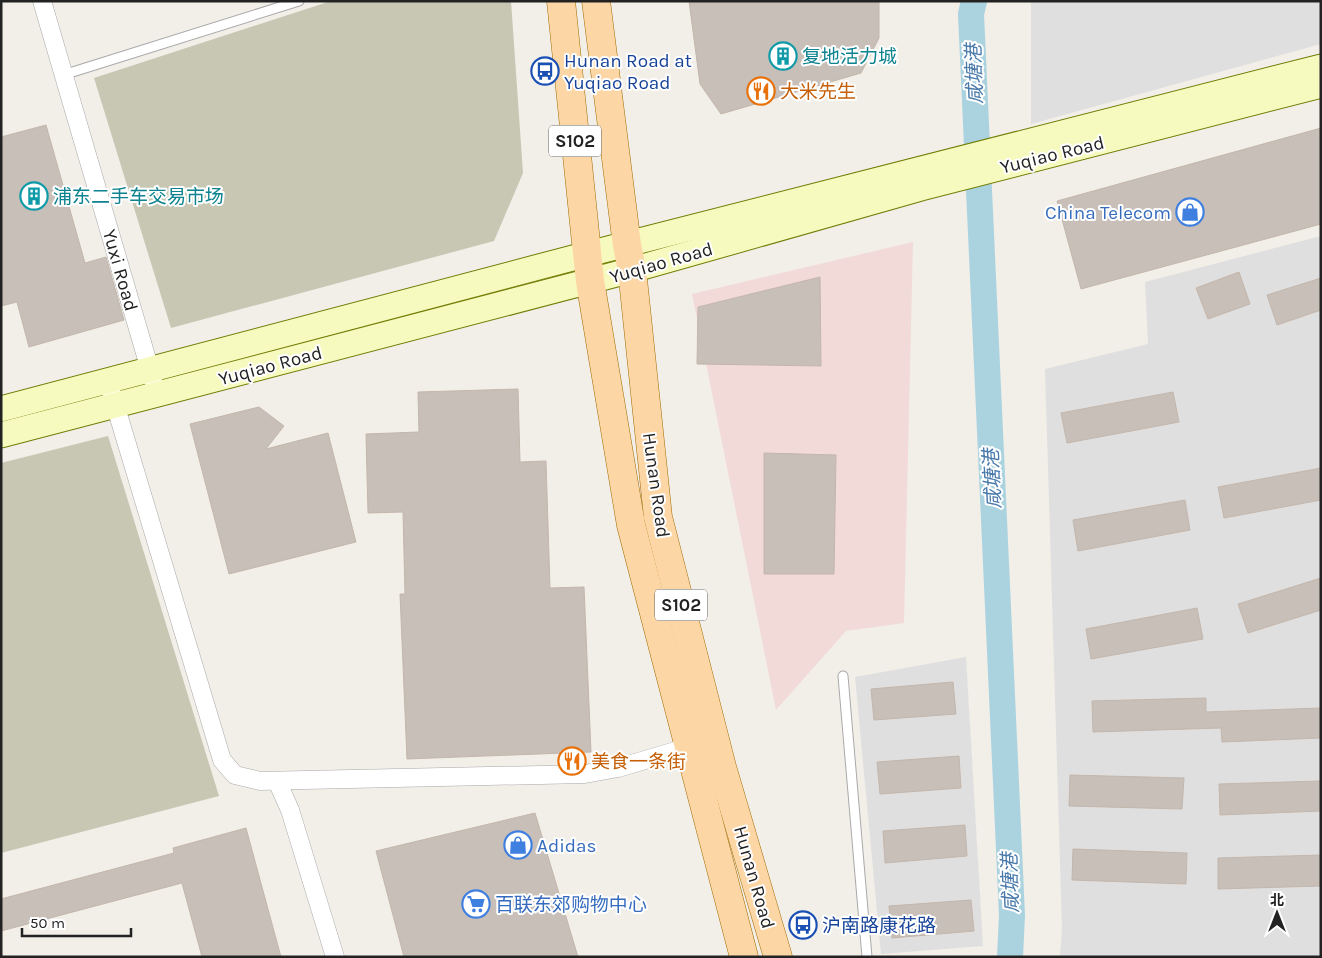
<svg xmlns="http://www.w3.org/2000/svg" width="1322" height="958" font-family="Karla,'Noto Sans SC',sans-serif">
  <rect width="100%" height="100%" fill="#f2efe9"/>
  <g fill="#e0dfdf">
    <path d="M1031,1H1321V44L1031,124Z"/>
    <path d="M1321,236V957H1060L1062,929L1045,369L1148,344L1145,282Z"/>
    <path d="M966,657L983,946L881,954L855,677Z"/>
  </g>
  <path fill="#f2dad9" d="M913,242L904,623L846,631L776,710L692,294Z"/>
  <g fill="#c7c7b4">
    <path d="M331,1H511L523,173L494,241L171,328L94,78Z"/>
    <path d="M108,436L219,796L1,853V463Z"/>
  </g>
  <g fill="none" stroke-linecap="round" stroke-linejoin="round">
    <path stroke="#aad3df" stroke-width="26" d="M974,1L971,14L1012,915L1010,957"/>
  </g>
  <g fill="#c7bfb8" stroke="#c4b6ab">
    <path d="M689,1H879V38L861,73L721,114L700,84Z"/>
    <path d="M46,125L85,263L106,257L124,320L29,347L17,302L1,306V137Z"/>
    <path d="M1321,128V224L1081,289L1057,201Z"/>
    <path d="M1239,272L1250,304L1208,319L1196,288Z"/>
    <path d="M820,277L821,366L697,364L698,307Z"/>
    <path d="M1321,278V310L1277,325L1267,295Z"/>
    <path d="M518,389L520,462L546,461L550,588L584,587L591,752L407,759L400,594H405L403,512L368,513L366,434L419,432L418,392Z"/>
    <path d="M1173,392L1179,422L1067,443L1061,413Z"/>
    <path d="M259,407L284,426L266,449L328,433L356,542L229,574L190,424Z"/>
    <path d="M764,453L836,455L834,574H764Z"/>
    <path d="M1321,468V500L1224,518L1218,487Z"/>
    <path d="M1185,500L1190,530L1078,551L1073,520Z"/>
    <path d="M1321,578V610L1248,633L1238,604Z"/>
    <path d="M1197,608L1203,639L1091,659L1086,629Z"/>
    <path d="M953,682L956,714L874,720L871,689Z"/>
    <path d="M1206,698V712L1321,708V738L1222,742L1221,728L1093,732L1092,701Z"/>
    <path d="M959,756L961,788L880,794L877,762Z"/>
    <path d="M1070,775L1184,778L1182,809L1069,806Z"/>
    <path d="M1321,781V811L1220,815L1219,784Z"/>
    <path d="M535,813L578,957H404L376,851Z"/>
    <path d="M965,825L967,856L885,863L883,831Z"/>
    <path d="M246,828L281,957H202L182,883L1,931V899L174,853L173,848Z"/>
    <path d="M1073,849L1187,853L1186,884L1072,880Z"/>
    <path d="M1321,855V886L1218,889V858Z"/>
    <path d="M971,900L974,931L892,938L889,906Z"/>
  </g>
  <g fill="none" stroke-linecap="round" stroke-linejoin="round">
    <g stroke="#a9a9a9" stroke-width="11">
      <g id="lane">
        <path d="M63,75L299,1"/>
        <path d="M843,676L867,957"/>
      </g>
    </g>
    <g stroke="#a9a9a9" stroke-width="19">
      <g id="street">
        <path d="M42,1L153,380"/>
        <path d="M108,381L222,760L235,775L260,781L585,774L618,768L689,747"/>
        <path d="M277,781L290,810L335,957"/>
      </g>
    </g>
    <g stroke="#707d05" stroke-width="27">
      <g id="secondary">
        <path d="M1,409L588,254L1321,67"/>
        <path d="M1,435L632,270L921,188L1321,85"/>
      </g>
    </g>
    <g stroke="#a06b00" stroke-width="29">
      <g id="primary">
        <path d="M561,1L590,281L631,525L744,957"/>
        <path d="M596,1L627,245L632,270L658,517L722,767L778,957"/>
      </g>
    </g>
    <use href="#lane" stroke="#fff" stroke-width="9"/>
    <use href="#street" stroke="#fff" stroke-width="18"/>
    <use href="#secondary" stroke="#f7fabf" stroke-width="25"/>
    <use href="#primary" stroke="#fcd6a4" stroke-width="28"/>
  </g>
  <defs>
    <g id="building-ring" transform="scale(1.4375)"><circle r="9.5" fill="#fff" stroke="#0f9aa8" stroke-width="1.5"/><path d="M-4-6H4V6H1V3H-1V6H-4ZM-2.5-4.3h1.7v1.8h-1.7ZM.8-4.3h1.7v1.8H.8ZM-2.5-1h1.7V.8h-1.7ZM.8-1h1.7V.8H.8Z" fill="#0f9aa8"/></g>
    <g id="bus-ring" transform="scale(1.4375)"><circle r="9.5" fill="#fff" stroke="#1a4fb4" stroke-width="1.5"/><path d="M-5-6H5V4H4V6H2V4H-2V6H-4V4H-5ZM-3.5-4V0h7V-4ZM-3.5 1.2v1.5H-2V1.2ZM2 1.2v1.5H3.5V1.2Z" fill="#1a4fb4"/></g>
    <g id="restaurant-ring" transform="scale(1.4375)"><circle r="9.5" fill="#fff" stroke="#e8710a" stroke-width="1.5"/><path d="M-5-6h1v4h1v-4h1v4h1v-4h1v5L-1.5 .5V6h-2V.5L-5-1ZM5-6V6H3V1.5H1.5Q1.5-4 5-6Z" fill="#e8710a"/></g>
    <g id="shop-ring" transform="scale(1.4375)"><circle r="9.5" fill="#fff" stroke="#3f7fe0" stroke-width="1.5"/><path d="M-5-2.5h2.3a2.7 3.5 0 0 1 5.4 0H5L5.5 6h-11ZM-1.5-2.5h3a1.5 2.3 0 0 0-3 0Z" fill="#3f7fe0"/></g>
    <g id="supermarket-ring" transform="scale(1.4375)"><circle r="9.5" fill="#fff" stroke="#3f7fe0" stroke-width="1.5"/><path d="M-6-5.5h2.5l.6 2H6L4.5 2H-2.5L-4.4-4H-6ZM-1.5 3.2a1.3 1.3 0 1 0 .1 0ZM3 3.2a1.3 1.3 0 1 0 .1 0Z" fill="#3f7fe0"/></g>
  </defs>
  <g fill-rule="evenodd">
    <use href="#building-ring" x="783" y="56"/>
    <use href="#bus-ring" x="545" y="71"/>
    <use href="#restaurant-ring" x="761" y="91"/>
    <use href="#building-ring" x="34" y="196"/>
    <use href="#shop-ring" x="1190" y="212"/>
    <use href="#restaurant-ring" x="572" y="761"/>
    <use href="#shop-ring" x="518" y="845"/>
    <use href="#supermarket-ring" x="476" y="904"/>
    <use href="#bus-ring" x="803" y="925"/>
  </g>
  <g text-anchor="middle" stroke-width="4" stroke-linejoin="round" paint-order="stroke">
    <g fill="#fff" stroke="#646464" stroke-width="1">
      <rect x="549" y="125.5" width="52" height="31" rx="4"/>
      <rect x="655" y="589.5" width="52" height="31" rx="4"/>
    </g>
    <g font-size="18" font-weight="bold" fill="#222">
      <text x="575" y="147">S102</text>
      <text x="681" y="611">S102</text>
    </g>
    <g font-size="19" fill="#0d838f" stroke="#fff" text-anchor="start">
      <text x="802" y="63">复地活力城</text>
      <text x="53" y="203">浦东二手车交易市场</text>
    </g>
    <g font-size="19" fill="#164399" stroke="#fff" text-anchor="start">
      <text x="564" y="67">Hunan Road at<tspan x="564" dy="22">Yuqiao Road</tspan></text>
      <text x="822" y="932">沪南路康花路</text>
    </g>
    <g font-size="19" fill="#c56008" stroke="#fff" text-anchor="start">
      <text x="780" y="98">大米先生</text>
      <text x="591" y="768">美食一条街</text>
    </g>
    <g font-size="19" fill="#222" stroke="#fff">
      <text transform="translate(1052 154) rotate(-14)" y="7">Yuqiao Road</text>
      <text transform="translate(661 262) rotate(-16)" y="7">Yuqiao Road</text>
      <text transform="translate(121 270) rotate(74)" y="7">Yuxi Road</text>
      <text transform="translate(270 365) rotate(-15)" y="7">Yuqiao Road</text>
      <text transform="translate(657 485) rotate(82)" y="7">Hunan Road</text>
      <text transform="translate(755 877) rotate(74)" y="7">Hunan Road</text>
    </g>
    <g font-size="19" fill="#366cbe" stroke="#fff" text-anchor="start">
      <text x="1171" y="219" text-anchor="end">China Telecom</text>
      <text x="537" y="852">Adidas</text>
      <text x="495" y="911">百联东郊购物中心</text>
    </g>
    <g font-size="20" font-style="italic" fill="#4a7aab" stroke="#fff">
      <text transform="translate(974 74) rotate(-92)" y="7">咸塘港</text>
      <text transform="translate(992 479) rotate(-93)" y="7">咸塘港</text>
      <text transform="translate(1010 883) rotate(-92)" y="7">咸塘港</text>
    </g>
  </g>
  <rect width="1322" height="958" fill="none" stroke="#222222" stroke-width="5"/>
  <g transform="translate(1277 913)" stroke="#ffffff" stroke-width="4" paint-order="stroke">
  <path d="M0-4L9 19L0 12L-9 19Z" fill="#222222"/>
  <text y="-8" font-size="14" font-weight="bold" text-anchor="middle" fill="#222222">北</text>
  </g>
  <path d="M22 928v8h109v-8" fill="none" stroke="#222222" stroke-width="2.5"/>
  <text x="30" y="928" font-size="15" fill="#222222" stroke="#ffffff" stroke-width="4" paint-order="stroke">50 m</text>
</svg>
